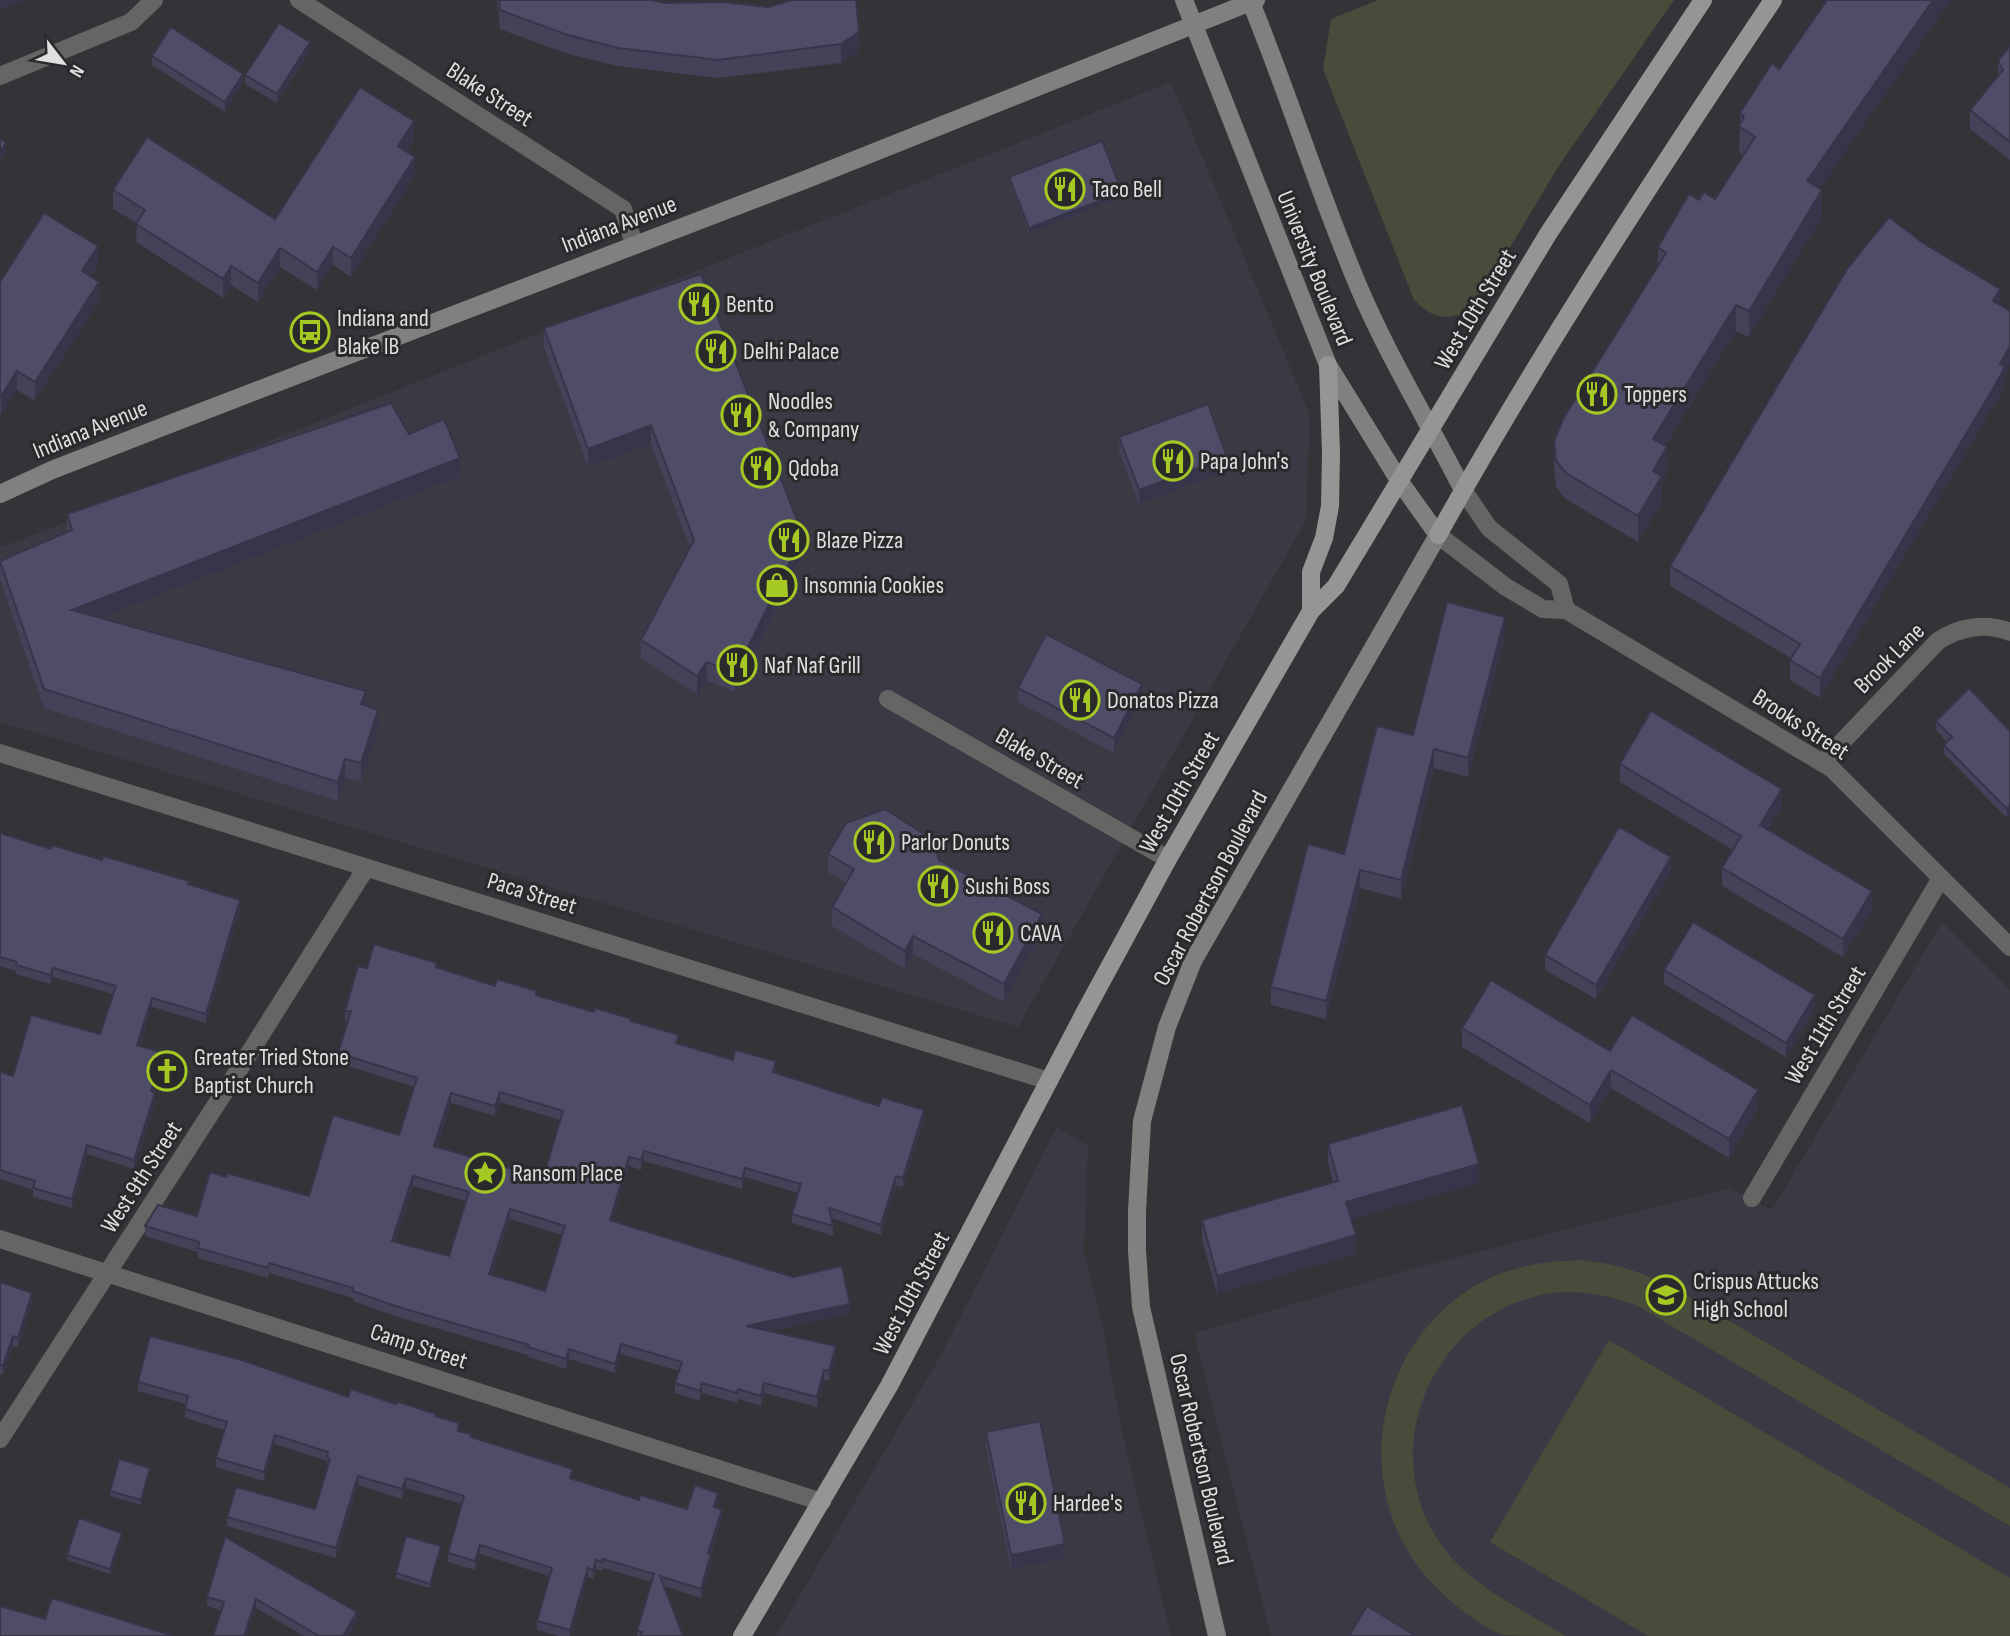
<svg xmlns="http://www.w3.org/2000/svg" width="2010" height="1636" font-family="'Sofia Sans Condensed',sans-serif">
  <rect width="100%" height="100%" fill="#343337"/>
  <g fill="#3b3a44">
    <path d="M1171,82L1310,415L1306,520L1018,1027L0,722V548Z"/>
    <path d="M1942,922L2010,990V1636H1271L1196,1342V1333L1404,1271L1730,1188L1772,1210Z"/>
    <path d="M1057,1127L1088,1146L1084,1253L1101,1319L1122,1432L1171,1636H776L941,1355Z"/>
  </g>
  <g fill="#474c3b">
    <path d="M1378,0H1674L1558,167L1472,311C1445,320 1435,320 1414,300L1323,69L1331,19Z"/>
    <path d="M1580,1260C1614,1263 1643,1272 1674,1288L2010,1488V1526L1636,1305C1612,1297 1588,1291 1563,1292C1444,1300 1374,1437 1436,1537C1466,1585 1520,1608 1566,1636C1552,1636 1514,1636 1503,1635C1478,1626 1449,1601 1431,1582C1347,1492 1374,1340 1482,1282C1513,1266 1545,1261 1580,1260Z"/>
    <path d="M1609,1340L2010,1578V1636H1648L1490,1542Z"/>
  </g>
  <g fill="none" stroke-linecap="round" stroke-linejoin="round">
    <g stroke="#656664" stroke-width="18">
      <path d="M299,0L623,209L634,244"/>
      <path d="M0,76L131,22L154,0"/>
      <path d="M1463,490L1489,528L1559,584L1566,610"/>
      <path d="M1438,535L1506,587L1543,609L1566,610L1831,768L2010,947"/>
      <path d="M888,699L1168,859"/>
      <path d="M0,753L1049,1081"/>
      <path d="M1822,763L1938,641C1959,627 1986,622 2010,632"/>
      <path d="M1752,1198L1941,878"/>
      <path d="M0,1239L822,1502"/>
      <path d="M0,1439L238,1071L366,868"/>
    </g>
    <g stroke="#80817e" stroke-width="18">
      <path d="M1184,0L1328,365L1400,482L1438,535L1193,961L1167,1027L1142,1121L1137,1211V1251L1141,1307L1217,1636"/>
      <path d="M1250,0C1288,93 1318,190 1357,283C1387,355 1428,421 1463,490"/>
      <path d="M0,494L52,470L175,422L807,179L1256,0"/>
    </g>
    <g stroke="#959693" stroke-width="18">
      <path d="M1438,535C1541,351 1656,174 1773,0"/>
      <path d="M1311,611V572L1324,538L1330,506L1331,453L1328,365"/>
      <path d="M742,1636L889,1386L1086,1010L1168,859L1311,611L1336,586L1548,234L1703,0"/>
    </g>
  </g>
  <g fill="#444159" fill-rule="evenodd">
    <path d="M497,0H650L665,3L722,2L859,51L841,63L718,78L618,66L568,54L500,29Z"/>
    <path d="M1827,0H1951L1819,189L1822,217L1749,337L1736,331L1665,446L1667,473L1662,483V502L1638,542L1566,499L1556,487L1554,468V441L1658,265V247L1699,200L1715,199L1743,155L1739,152L1740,113L1779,69Z"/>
    <path d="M2010,46V160L1970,129V110L1998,76V61Z"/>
    <path d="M310,51L277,103L245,84V75Z"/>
    <path d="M152,56L243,83L225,112L152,65Z"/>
    <path d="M414,140L407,151L415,175L351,277L333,265L317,290L280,267L258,302L231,285L223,298L136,242L137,223L113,209V190L275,219Z"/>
    <path d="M1009,177L1122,197L1029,233L1009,181Z"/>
    <path d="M98,265L90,277L99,301L35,401L17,390L1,415L0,414V282Z"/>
    <path d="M2000,305L2005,387L1820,698L1790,680V660L1791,658L1670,586V566Z"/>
    <path d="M544,328L803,553L735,692L707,681L697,694L641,658V640L690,547L651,444L588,467L544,347Z"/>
    <path d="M409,434L460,476L100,618L366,706L378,729L361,782L345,778L338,801L44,708L0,579V561L67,532V514Z"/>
    <path d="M1119,437L1227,471L1139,504L1119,451Z"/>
    <path d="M1505,636L1468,777L1434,768L1401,899L1360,888L1326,1019L1271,1005V987L1344,854L1413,735Z"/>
    <path d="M1018,688L1142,699L1114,753L1018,702Z"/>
    <path d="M1936,721L2010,731L2007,818L1944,754V745L1947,742L1936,730Z"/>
    <path d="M1620,764L1782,807L1768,830L1872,910L1843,957L1722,886V868L1733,850L1620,782Z"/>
    <path d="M0,833L51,849L189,885L240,909L206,1023L152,1007L140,1046L163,1063L154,1092L155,1102L134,1169L87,1154L72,1208L33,1197V1190L0,1179V1072L13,1076L100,1034L113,994L53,977L50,984L16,974V971L0,966Z"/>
    <path d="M828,854L939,860L1042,933L1004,1002L913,954L905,969L832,926V907L846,883L828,872Z"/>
    <path d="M1671,871L1596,999L1545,970V955Z"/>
    <path d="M437,967L495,986L537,996L594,1012L632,1021L679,1044L776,1071L775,1073L924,1120L903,1187L896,1185L881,1235L832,1218L833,1226V1236L792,1223V1214L798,1193L745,1177L742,1189L644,1161L641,1170L629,1166L612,1220L850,1314L769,1331L836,1356L829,1381L824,1380L817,1407L764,1393L761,1406L738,1399L737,1403L702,1393L700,1401L675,1393V1383L679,1371L621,1354L615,1373L569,1359L566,1369L528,1357V1355L395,1316L353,1301V1298L269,1273L268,1278L198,1258V1252L145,1236V1226L197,1216L226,1177L309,1196L399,1135L415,1087L338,1063V1053L348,1021H345V1011L367,968ZM500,1102L560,1120L543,1178L437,1147L451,1103L495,1116ZM413,1186L466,1201L449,1256L395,1242ZM510,1219L562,1235L545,1291L492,1275Z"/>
    <path d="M1664,970L1815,1009L1786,1057L1664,984Z"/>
    <path d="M1462,1028L1610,1051L1758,1108L1729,1158L1611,1088L1590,1123L1462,1047Z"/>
    <path d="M1328,1144L1479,1183L1351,1219L1356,1254L1217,1294L1202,1239V1220L1333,1182L1328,1162Z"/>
    <path d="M0,1282L32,1302L18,1347L13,1346L3,1375L0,1374Z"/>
    <path d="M138,1382L348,1397L396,1404L436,1416L471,1438L572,1479L639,1500L687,1509L718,1502L716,1508L722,1519L711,1554V1564L701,1598L664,1586L682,1636H637V1631L652,1582L603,1568L602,1571L596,1569L593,1579L588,1577L570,1636H559L537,1630V1621L549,1576L480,1554L475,1570L448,1562V1553L462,1504L406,1488L402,1499L358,1485L336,1558L227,1526V1517L315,1509L327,1467V1461L275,1444L264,1481L216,1467V1458L224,1430L185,1418V1409L186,1404L138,1391Z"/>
    <path d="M986,1432L1065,1558L1011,1569L986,1446Z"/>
    <path d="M150,1473L141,1505L110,1496V1491Z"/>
    <path d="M225,1537L357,1621L348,1636H304L256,1608L222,1611L207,1606V1597Z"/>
    <path d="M122,1538L110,1574L67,1560V1555Z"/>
    <path d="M441,1551L430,1588L396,1578V1573Z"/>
  </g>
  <g fill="#373549">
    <path d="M0,0H25L0,10Z"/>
    <path d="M1933,0H1951L1807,207V181Z"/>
    <path d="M859,32V51L841,63V44Z"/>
    <path d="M310,42V51L277,103V94Z"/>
    <path d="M243,74V83L225,112V102Z"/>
    <path d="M414,121V140L398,164V146Z"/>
    <path d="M6,143V153L0,162V152Z"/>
    <path d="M415,157V175L351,277V258Z"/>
    <path d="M1822,190V217L1749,337V311Z"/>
    <path d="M1122,192V197L1029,233V228Z"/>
    <path d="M98,246V265L82,290V271Z"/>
    <path d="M333,247V265L317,290V272Z"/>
    <path d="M280,248V267L258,302V283Z"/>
    <path d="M231,266V285L223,298V279Z"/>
    <path d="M99,282V301L35,401V382Z"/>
    <path d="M2000,289V308L1993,301Z"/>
    <path d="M1736,305V331L1653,465V439Z"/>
    <path d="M2010,346V366L2005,375V387L1820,698V678Z"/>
    <path d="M17,371V390L1,415V396Z"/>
    <path d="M651,425V444L588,467V449Z"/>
    <path d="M1667,447V473L1662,483V502L1638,542V516L1653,471Z"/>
    <path d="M1227,457V471L1139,504V490Z"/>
    <path d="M460,458V476L72,629V610Z"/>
    <path d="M803,535V553L735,692V674Z"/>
    <path d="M1505,617V636L1468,777V758Z"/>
    <path d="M707,662V681L697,694V676Z"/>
    <path d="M1142,684V699L1114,753V738Z"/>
    <path d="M366,691V710L361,704Z"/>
    <path d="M378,710V729L361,782V763Z"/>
    <path d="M1434,749V768L1401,899V880Z"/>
    <path d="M345,759V778L338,801V782Z"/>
    <path d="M1782,789V807L1760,844V825Z"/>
    <path d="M2010,805V815L2007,818V809Z"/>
    <path d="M1671,857V871L1596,999V985Z"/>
    <path d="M1360,870V888L1326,1019V1001Z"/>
    <path d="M1872,891V910L1843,957V939Z"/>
    <path d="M240,900V909L206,1023V1014Z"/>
    <path d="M1042,914V933L1004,1002V984Z"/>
    <path d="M913,936V954L905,969V951Z"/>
    <path d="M53,968V977L50,984V975Z"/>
    <path d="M1815,995V1009L1786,1057V1043Z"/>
    <path d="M152,998V1007L137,1054V1045Z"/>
    <path d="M163,1053V1063L151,1101V1091Z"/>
    <path d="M1611,1070V1088L1590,1123V1105Z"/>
    <path d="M1758,1090V1108L1729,1158V1139Z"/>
    <path d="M500,1092V1102L495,1116V1106Z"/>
    <path d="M155,1093V1102L134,1169V1160Z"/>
    <path d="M451,1093V1103L434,1156V1146Z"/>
    <path d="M924,1110V1120L903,1187V1178Z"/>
    <path d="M87,1145V1154L72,1208V1199Z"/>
    <path d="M644,1151V1161L641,1170V1160Z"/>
    <path d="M629,1157V1166L610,1230V1220Z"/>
    <path d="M1479,1164V1183L1346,1221V1202Z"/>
    <path d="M745,1168V1177L742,1189V1179Z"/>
    <path d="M413,1176V1186L392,1251V1241Z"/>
    <path d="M896,1176V1185L881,1235V1225Z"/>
    <path d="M510,1209V1219L489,1284V1274Z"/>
    <path d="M1356,1235V1254L1217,1294V1276Z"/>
    <path d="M32,1293V1302L18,1347V1338Z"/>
    <path d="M850,1304V1314L746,1336V1326Z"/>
    <path d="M13,1336V1346L3,1375V1366Z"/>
    <path d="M621,1344V1354L615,1373V1364Z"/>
    <path d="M836,1346V1356L829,1381V1371Z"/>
    <path d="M569,1349V1359L566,1369V1359Z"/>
    <path d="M824,1370V1380L817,1407V1397Z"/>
    <path d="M702,1383V1393L700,1401V1391Z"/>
    <path d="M764,1383V1393L761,1406V1396Z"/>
    <path d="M275,1435V1444L264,1481V1472Z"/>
    <path d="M150,1468V1473L141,1505V1500Z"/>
    <path d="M358,1476V1485L336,1558V1548Z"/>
    <path d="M406,1478V1488L402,1499V1489Z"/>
    <path d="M718,1493V1502L714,1516V1507Z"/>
    <path d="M722,1510V1519L708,1562V1553Z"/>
    <path d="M122,1533V1538L110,1574V1569Z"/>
    <path d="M1065,1544V1558L1011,1569V1555Z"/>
    <path d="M480,1545V1554L475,1570V1561Z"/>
    <path d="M441,1546V1551L430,1588V1584Z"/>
    <path d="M711,1554V1564L701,1598V1589Z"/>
    <path d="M596,1560V1569L593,1579V1570Z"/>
    <path d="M588,1568V1577L570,1636V1630Z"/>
    <path d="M256,1599V1608L247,1636H244Z"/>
    <path d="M357,1612V1621L348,1636H343Z"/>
  </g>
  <g fill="#4f4c68" stroke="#373549" stroke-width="2" fill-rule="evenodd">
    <path d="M499,0H650L665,3L722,2L768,7L792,0H856L859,32L841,44L718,60L618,48L568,35L500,10Z"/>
    <path d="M1827,0H1933L1807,181L1822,190L1749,311L1736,305L1653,439L1667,447L1653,471L1662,476L1638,516L1566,473L1556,461L1554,441L1563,419L1666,253L1658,247L1689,194L1699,200L1704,192L1715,199L1755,137L1739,126L1744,117L1740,113L1772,63L1779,69Z"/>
    <path d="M279,23L310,42L277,94L245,75Z"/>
    <path d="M171,27L243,74L225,102L152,56Z"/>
    <path d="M2010,46V142L1970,110L2003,70L1998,61Z"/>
    <path d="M360,87L414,121L398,146L415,157L351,258L333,247L317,272L280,248L258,283L231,266L223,279L136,224L145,210L113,190L147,137L275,219Z"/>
    <path d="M0,139L6,143L0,152Z"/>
    <path d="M1102,141L1122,192L1029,228L1009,177Z"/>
    <path d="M44,213L98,246L82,271L99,282L35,382L17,371L1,396L0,395V282Z"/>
    <path d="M1889,217L1923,243L2000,289L1993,301L2010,311V346L2000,364L2005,367L1994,387L1820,678L1790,660L1800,644L1670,566L1847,269Z"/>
    <path d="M701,274L803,535L735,674L707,662L697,676L641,640L694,540L651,425L588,449L544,328Z"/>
    <path d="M391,403L409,434L444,419L460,458L72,610L366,691L361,704L378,710L361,763L345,759L338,782L44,689L0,561L72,530L67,514Z"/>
    <path d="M1208,404L1227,457L1139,490L1119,437Z"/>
    <path d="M1447,602L1505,617L1468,758L1434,749L1401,880L1360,870L1326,1001L1271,987L1308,844L1344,854L1377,726L1413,735Z"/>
    <path d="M1046,634L1142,684L1114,738L1018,688Z"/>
    <path d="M1969,688L2010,731V805L2007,809L1944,745L1952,737L1936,721Z"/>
    <path d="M1651,711L1782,789L1760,825L1872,891L1843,939L1722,868L1741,836L1620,764Z"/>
    <path d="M885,809L933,840L939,860L1042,914L1004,984L913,936L905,951L832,907L854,869L828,854L846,823Z"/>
    <path d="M1619,827L1671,857L1596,985L1545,955Z"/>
    <path d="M0,833L51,849L52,845L102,860L103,856L189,881L188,884L240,900L206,1014L152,998L137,1045L163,1053L151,1091L155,1093L134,1160L87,1145L72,1199L33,1188L35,1181L0,1170V1072L13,1076L31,1015L100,1034L116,986L53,968L50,975L16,965L17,962L0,957Z"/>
    <path d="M1693,922L1815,995L1786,1043L1664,970Z"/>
    <path d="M374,944L437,963L436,967L495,986L497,979L537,991L536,995L594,1012L595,1008L632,1019L631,1021L679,1035L676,1043L733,1060L735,1050L776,1061L773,1072L879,1106L882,1097L924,1110L903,1178L896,1176L881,1225L829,1208L833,1226L792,1214L801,1184L745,1168L742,1179L644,1151L641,1160L629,1157L610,1220L793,1277L842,1266L850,1304L746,1326L836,1346L829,1371L824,1370L817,1397L764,1383L761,1396L738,1389L737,1393L702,1383L700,1391L675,1383L682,1362L621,1344L615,1364L569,1349L566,1359L528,1347L529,1345L395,1306L353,1291V1288L269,1263L268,1268L198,1248L199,1242L145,1226L158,1205L197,1216L210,1172L226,1177L227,1173L309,1196L333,1115L399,1135L417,1078L338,1053L351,1011H345L358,966L367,968ZM500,1092L563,1111L543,1178L434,1146L451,1093L495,1106ZM413,1176L469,1192L449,1256L392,1241ZM510,1209L565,1226L545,1291L489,1274Z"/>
    <path d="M1491,980L1610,1051L1632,1015L1758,1090L1729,1139L1611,1070L1590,1105L1462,1028Z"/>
    <path d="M1462,1105L1479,1164L1346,1202L1356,1235L1217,1276L1202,1220L1338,1181L1328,1144Z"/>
    <path d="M0,1282L32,1293L18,1338L13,1336L3,1366L0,1365Z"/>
    <path d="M150,1336L242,1360L348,1397L351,1389L396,1404V1401L436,1414L435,1416L459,1423L458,1431L471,1434V1437L573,1469L570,1478L639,1500L640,1495L687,1509L695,1485L718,1493L714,1507L722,1510L708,1553L711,1554L701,1589L660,1576L682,1633V1636H641L642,1632L637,1631L654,1574L603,1559L602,1562L596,1560L593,1570L588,1568L570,1630L537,1621L552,1568L480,1545L475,1561L448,1553L464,1496L406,1478L402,1489L358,1476L336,1548L227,1517L236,1487L315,1509L330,1459L327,1457L328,1452L275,1435L264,1472L216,1458L227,1422L185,1409L188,1396L138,1382Z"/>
    <path d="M1040,1421L1065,1544L1011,1555L986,1432Z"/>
    <path d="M119,1459L150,1468L141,1500L110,1491Z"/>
    <path d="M79,1518L122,1533L110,1569L67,1555Z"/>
    <path d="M406,1536L441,1546L430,1584L396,1573Z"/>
    <path d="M225,1537L357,1612L343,1636H319L256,1599L244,1636H213L224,1602L207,1597Z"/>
    <path d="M52,1598L174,1636H0V1606L45,1619Z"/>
    <path d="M1367,1606L1416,1636H1349Z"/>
  </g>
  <defs>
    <g id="restaurant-ring" transform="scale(2.0125)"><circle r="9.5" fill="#2a2a2d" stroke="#a5c823" stroke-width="1.5"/><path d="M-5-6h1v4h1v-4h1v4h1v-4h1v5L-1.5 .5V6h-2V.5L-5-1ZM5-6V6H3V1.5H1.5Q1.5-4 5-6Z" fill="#a5c823"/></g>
    <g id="bus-ring" transform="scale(2.0125)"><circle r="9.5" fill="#2a2a2d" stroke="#a5c823" stroke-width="1.5"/><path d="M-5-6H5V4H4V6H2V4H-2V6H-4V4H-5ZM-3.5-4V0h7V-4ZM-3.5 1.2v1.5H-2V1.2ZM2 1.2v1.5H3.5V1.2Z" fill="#a5c823"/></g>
    <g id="shop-ring" transform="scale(2.0125)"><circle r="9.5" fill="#2a2a2d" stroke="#a5c823" stroke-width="1.5"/><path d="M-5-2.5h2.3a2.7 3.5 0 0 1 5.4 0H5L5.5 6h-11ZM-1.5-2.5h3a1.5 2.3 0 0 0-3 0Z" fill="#a5c823"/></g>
    <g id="church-ring" transform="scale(2.0125)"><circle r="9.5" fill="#2a2a2d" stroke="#a5c823" stroke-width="1.5"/><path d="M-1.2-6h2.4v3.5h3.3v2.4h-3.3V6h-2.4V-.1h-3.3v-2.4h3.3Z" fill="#a5c823"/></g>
    <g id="sight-ring" transform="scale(2.0125)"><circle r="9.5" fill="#2a2a2d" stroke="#a5c823" stroke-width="1.5"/><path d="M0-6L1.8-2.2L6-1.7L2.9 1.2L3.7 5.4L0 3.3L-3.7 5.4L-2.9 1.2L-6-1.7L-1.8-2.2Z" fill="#a5c823"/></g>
    <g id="school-ring" transform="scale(2.0125)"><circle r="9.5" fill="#2a2a2d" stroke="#a5c823" stroke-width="1.5"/><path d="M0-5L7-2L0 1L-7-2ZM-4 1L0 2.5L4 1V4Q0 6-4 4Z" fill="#a5c823"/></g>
  </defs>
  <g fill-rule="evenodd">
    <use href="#restaurant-ring" x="1065" y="189"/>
    <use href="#restaurant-ring" x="699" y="304"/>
    <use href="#bus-ring" x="310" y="332"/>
    <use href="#restaurant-ring" x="716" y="351"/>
    <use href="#restaurant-ring" x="1597" y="394"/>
    <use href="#restaurant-ring" x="741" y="415"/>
    <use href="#restaurant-ring" x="1173" y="461"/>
    <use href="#restaurant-ring" x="761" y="468"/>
    <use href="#restaurant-ring" x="789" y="540"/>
    <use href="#shop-ring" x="777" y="585"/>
    <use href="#restaurant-ring" x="737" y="665"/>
    <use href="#restaurant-ring" x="1080" y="700"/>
    <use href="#restaurant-ring" x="874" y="842"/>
    <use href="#restaurant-ring" x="938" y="886"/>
    <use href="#restaurant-ring" x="993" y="933"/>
    <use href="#church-ring" x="167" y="1071"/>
    <use href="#sight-ring" x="485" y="1173"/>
    <use href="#school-ring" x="1666" y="1295"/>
    <use href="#restaurant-ring" x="1026" y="1503"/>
  </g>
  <g text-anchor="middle" stroke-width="6" stroke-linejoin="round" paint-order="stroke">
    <g font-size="24" fill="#dfdfe1" stroke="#2a2a2d">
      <text transform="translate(490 94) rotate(33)" y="8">Blake Street</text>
      <text transform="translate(619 224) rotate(-21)" y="8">Indiana Avenue</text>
      <text transform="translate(1315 268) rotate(68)" y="8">University Boulevard</text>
      <text transform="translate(1475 309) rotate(-59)" y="8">West 10th Street</text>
      <text transform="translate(90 429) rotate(-22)" y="8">Indiana Avenue</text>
      <text transform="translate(1889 658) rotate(-45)" y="8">Brook Lane</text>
      <text transform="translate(1801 724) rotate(33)" y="8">Brooks Street</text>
      <text transform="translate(1040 758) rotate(30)" y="8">Blake Street</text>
      <text transform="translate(1179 792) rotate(-60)" y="8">West 10th Street</text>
      <text transform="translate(1210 888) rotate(-62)" y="8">Oscar Robertson Boulevard</text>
      <text transform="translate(532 893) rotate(17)" y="8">Paca Street</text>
      <text transform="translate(1825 1025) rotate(-59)" y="8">West 11th Street</text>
      <text transform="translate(141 1177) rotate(-57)" y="8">West 9th Street</text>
      <text transform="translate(911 1293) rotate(-62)" y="8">West 10th Street</text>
      <text transform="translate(419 1346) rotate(18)" y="8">Camp Street</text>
      <text transform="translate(1202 1459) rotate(77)" y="8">Oscar Robertson Boulevard</text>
    </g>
    <g font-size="24" fill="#dfdfe1" stroke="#2a2a2d" text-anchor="start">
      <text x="1092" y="197">Taco Bell</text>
      <text x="726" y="312">Bento</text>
      <text x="337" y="326">Indiana and<tspan x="337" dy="28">Blake IB</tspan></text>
      <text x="743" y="359">Delhi Palace</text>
      <text x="1624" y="402">Toppers</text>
      <text x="768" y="409">Noodles<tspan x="768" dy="28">&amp; Company</tspan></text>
      <text x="1200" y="469">Papa John's</text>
      <text x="788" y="476">Qdoba</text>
      <text x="816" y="548">Blaze Pizza</text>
      <text x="804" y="593">Insomnia Cookies</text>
      <text x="764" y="673">Naf Naf Grill</text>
      <text x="1107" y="708">Donatos Pizza</text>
      <text x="901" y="850">Parlor Donuts</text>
      <text x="965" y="894">Sushi Boss</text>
      <text x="1020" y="941">CAVA</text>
      <text x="194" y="1065">Greater Tried Stone<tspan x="194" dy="28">Baptist Church</tspan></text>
      <text x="512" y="1181">Ransom Place</text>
      <text x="1693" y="1289">Crispus Attucks<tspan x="1693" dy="28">High School</tspan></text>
      <text x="1053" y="1511">Hardee's</text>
    </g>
  </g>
  <g transform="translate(63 63) rotate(121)" stroke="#2a2a2d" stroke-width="5" paint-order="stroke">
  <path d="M0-5L12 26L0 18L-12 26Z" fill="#dfdfe1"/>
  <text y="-10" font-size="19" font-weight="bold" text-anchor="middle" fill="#dfdfe1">N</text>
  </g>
</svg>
